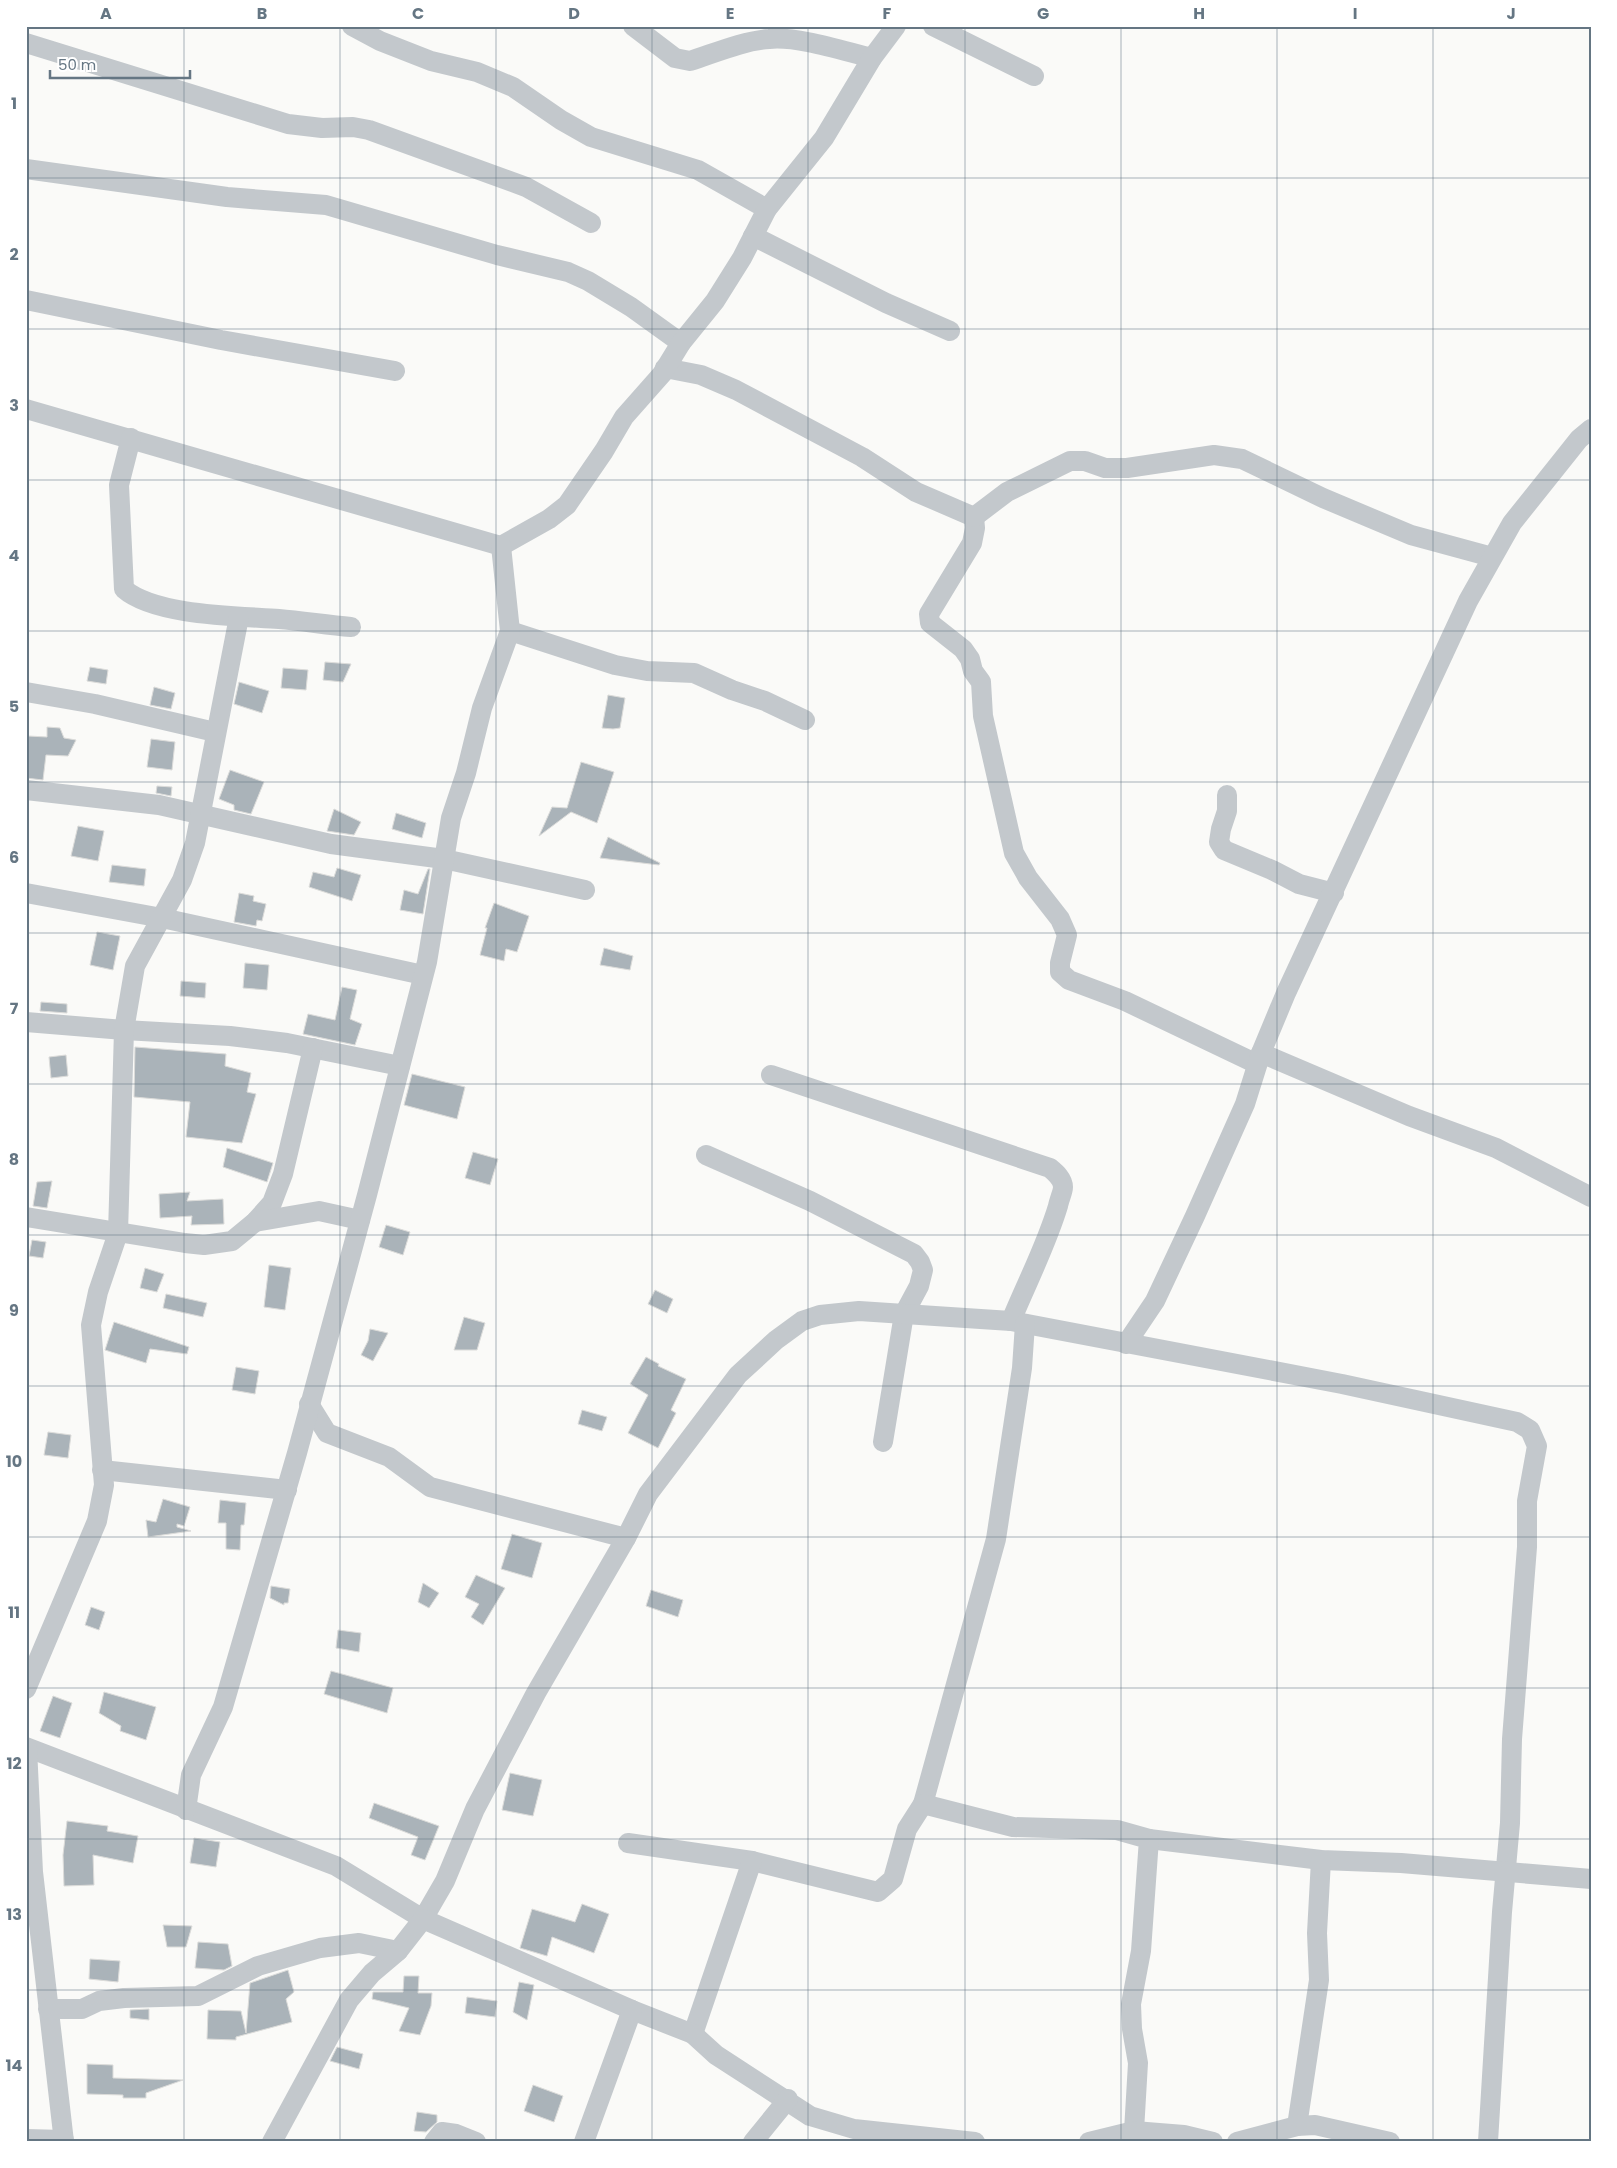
<svg xmlns="http://www.w3.org/2000/svg" width="1617" height="2168" font-family="Poppins,sans-serif">
  <rect width="100%" height="100%" fill="#fafaf8"/>
  <g fill="#aab3b9" stroke="#dcdcda">
    <path d="M325,662L351,664L343,682L323,680Z"/>
    <path d="M90,667L108,670L106,684L87,681Z"/>
    <path d="M283,668L308,670L306,690L281,688Z"/>
    <path d="M239,682L269,691L262,713L234,704Z"/>
    <path d="M154,687L175,693L171,709L150,705Z"/>
    <path d="M608,695L625,698L620,728L613,729L602,728Z"/>
    <path d="M47,727L60,728L64,738L76,740L68,756L46,755L43,780L26,778L28,736L47,737Z"/>
    <path d="M151,739L175,742L172,770L147,767Z"/>
    <path d="M581,762L614,772L597,823L571,812L539,836L552,807L567,808Z"/>
    <path d="M230,770L264,782L251,814L234,810V805L219,799Z"/>
    <path d="M157,786L172,787L171,796L156,793Z"/>
    <path d="M334,809L361,822L354,835L327,831Z"/>
    <path d="M396,813L426,823L422,838L392,829Z"/>
    <path d="M78,826L104,831L98,861L71,856Z"/>
    <path d="M608,837L660,863L659,865L600,858Z"/>
    <path d="M112,865L146,869L144,886L109,882Z"/>
    <path d="M337,868L361,875L352,901L309,887L313,872L334,877Z"/>
    <path d="M428,869H430L423,914L400,910L404,890L418,894Z"/>
    <path d="M239,893L254,896L253,901L266,904L262,921L257,920L256,926L234,922Z"/>
    <path d="M494,903L529,916L517,952L506,949L504,961L480,955L487,928H485Z"/>
    <path d="M97,932L120,936L113,970L90,965Z"/>
    <path d="M604,948L633,956L630,970L600,965Z"/>
    <path d="M245,963L269,965L267,990L243,988Z"/>
    <path d="M181,981L206,983L205,998L180,996Z"/>
    <path d="M342,987L357,990L350,1019L362,1024L355,1045L303,1034L308,1014L335,1020Z"/>
    <path d="M41,1002L67,1004V1013L40,1011Z"/>
    <path d="M135,1047L226,1054L225,1066L251,1073L247,1092L256,1094L242,1143L186,1137L190,1102L134,1097Z"/>
    <path d="M66,1055L68,1076L51,1078L49,1057Z"/>
    <path d="M412,1074L465,1087L457,1119L404,1105Z"/>
    <path d="M227,1148L273,1163L267,1182L223,1167Z"/>
    <path d="M473,1152L498,1159L490,1185L465,1178Z"/>
    <path d="M52,1181L47,1208L33,1206L37,1182Z"/>
    <path d="M190,1192L187,1201L223,1199L224,1224L191,1225L192,1216L160,1218L159,1194Z"/>
    <path d="M386,1225L410,1232L403,1255L379,1247Z"/>
    <path d="M32,1240L46,1242L43,1258L29,1256Z"/>
    <path d="M269,1265L291,1268L285,1310L264,1307Z"/>
    <path d="M145,1268L164,1274L157,1292L140,1288Z"/>
    <path d="M655,1290L673,1299L667,1313L648,1304Z"/>
    <path d="M166,1294L207,1303L203,1317L163,1308Z"/>
    <path d="M464,1317L485,1323L477,1350H454Z"/>
    <path d="M114,1322L189,1347L187,1354L150,1349L146,1363L105,1350Z"/>
    <path d="M370,1329L388,1333L373,1361L361,1355L368,1341Z"/>
    <path d="M646,1357L659,1364L658,1366L686,1379L671,1410L676,1413L658,1448L628,1433L648,1395L630,1384Z"/>
    <path d="M236,1367L259,1371L255,1394L232,1390Z"/>
    <path d="M582,1410L607,1417L602,1431L578,1424Z"/>
    <path d="M48,1432L71,1435L68,1458L44,1455Z"/>
    <path d="M163,1499L190,1507L184,1526L177,1524V1527L191,1531L148,1537L146,1520L156,1522Z"/>
    <path d="M220,1500L246,1503L244,1525H241L240,1550L226,1549V1523H218Z"/>
    <path d="M512,1534L542,1543L532,1578L501,1569Z"/>
    <path d="M476,1575L505,1588L483,1625L471,1617L479,1604L465,1597Z"/>
    <path d="M423,1583L439,1593L429,1608L418,1602Z"/>
    <path d="M271,1586L290,1589L288,1603H284V1605L270,1598Z"/>
    <path d="M651,1590L683,1600L678,1617L646,1606Z"/>
    <path d="M91,1607L105,1612L99,1630L85,1625Z"/>
    <path d="M338,1630L361,1633L359,1652L336,1648Z"/>
    <path d="M331,1671L393,1688L387,1713L324,1694Z"/>
    <path d="M104,1692L156,1707L146,1740L120,1731L121,1726L99,1713Z"/>
    <path d="M53,1696L72,1703L60,1738L40,1731Z"/>
    <path d="M510,1773L542,1780L533,1816L502,1810Z"/>
    <path d="M374,1803L439,1826L425,1860L411,1855L418,1837L369,1818Z"/>
    <path d="M67,1821L108,1826L107,1831L138,1836L133,1863L93,1855L94,1885L64,1886L63,1855Z"/>
    <path d="M194,1838L220,1842L216,1867L190,1863Z"/>
    <path d="M582,1904L609,1914L594,1953L552,1937L547,1956L520,1948L532,1909L575,1922Z"/>
    <path d="M163,1925L192,1926L186,1947H167Z"/>
    <path d="M198,1942L228,1944L232,1966L224,1970L195,1968Z"/>
    <path d="M90,1959L120,1961L118,1982L89,1979Z"/>
    <path d="M288,1970L294,1992L286,1999L292,2022L236,2037V2040L207,2039L208,2010L241,2011L246,2033L250,1983Z"/>
    <path d="M404,1976H419L418,1993H432L431,2006L420,2035L399,2031L409,2008L372,1999L373,1992H403Z"/>
    <path d="M519,1982L534,1985L527,2020L513,2012Z"/>
    <path d="M467,1997L497,2001L495,2017L465,2013Z"/>
    <path d="M149,2009V2020L130,2018V2010Z"/>
    <path d="M337,2047L363,2054L359,2069L330,2061Z"/>
    <path d="M87,2064L113,2065V2078L183,2080L146,2093V2098H123V2095L87,2094Z"/>
    <path d="M533,2085L563,2096L554,2122L524,2111Z"/>
    <path d="M417,2112L437,2115V2122L426,2132L414,2131Z"/>
  </g>
  <g fill="none" stroke-linecap="round" stroke-linejoin="round">
    <g stroke="#c3c8cc" stroke-width="20">
      <path d="M352,26L380,41L431,61L477,72L513,87L561,120L591,137L698,170L767,209"/>
      <path d="M633,26L675,58L690,61C715,53 742,41 769,39C798,36 843,51 872,58"/>
      <path d="M933,26L1034,76"/>
      <path d="M26,43L288,124L322,128L353,127L369,130L526,187L591,223"/>
      <path d="M26,169L227,197L326,205L497,255L568,272L588,281L631,307L681,343"/>
      <path d="M753,236L886,303L950,331"/>
      <path d="M26,300L221,340L395,371"/>
      <path d="M665,368L701,375L736,390L862,457L916,492L974,517"/>
      <path d="M26,409L501,546L549,519L567,505L604,451L624,417L662,374L681,343L715,301L742,258L767,209L824,138L872,58L896,26"/>
      <path d="M131,438L119,485L124,589C155,616 239,616 279,619C303,621 327,625 351,627"/>
      <path d="M974,517L975,528L972,543L929,614L930,623L963,649L970,659L973,671L981,682L983,716L1014,853L1028,878L1060,919L1067,935L1060,963V972L1069,980L1125,1001L1257,1064"/>
      <path d="M974,517L1007,492L1070,461H1085L1105,468H1127L1214,455L1242,459L1323,498L1411,535L1492,557"/>
      <path d="M510,631L615,665L647,671L694,673L732,690L765,701L805,720"/>
      <path d="M26,692L95,704L215,732"/>
      <path d="M26,790L159,805L331,844L444,859L585,890"/>
      <path d="M1227,795V811L1221,829L1219,842L1224,850L1272,870L1299,884L1334,893"/>
      <path d="M26,893L162,918L423,975"/>
      <path d="M26,1022L124,1030L230,1036L287,1043L400,1066"/>
      <path d="M1261,1053L1409,1116L1496,1148L1591,1197"/>
      <path d="M771,1075L1050,1168C1056,1173 1063,1179 1063,1187C1063,1192 1059,1200 1058,1206C1046,1246 1027,1282 1011,1321"/>
      <path d="M706,1155L810,1201L914,1254L920,1262L923,1270L919,1286L904,1314L883,1442"/>
      <path d="M26,1217L185,1243L204,1245L232,1241L255,1222L272,1203L283,1174L313,1048"/>
      <path d="M255,1222L319,1211L360,1220"/>
      <path d="M1126,1344L1155,1301L1195,1216L1245,1104L1261,1053L1286,993L1468,601L1512,523L1579,439L1591,429"/>
      <path d="M309,1404L327,1433L389,1457L430,1487L626,1538"/>
      <path d="M102,1470L287,1490"/>
      <path d="M26,1689L97,1521L104,1485L91,1325L98,1292L118,1233L124,1030L135,966L182,880L195,843L239,617"/>
      <path d="M26,1747L336,1866L423,1919L445,1881L475,1809L536,1693L626,1538L648,1494L738,1375L776,1340L802,1321L820,1315L859,1311L1011,1321L1342,1384L1517,1422L1530,1430L1537,1446L1527,1501V1547L1512,1739L1510,1823L1502,1912L1488,2142"/>
      <path d="M27,1748L33,1872L64,2142"/>
      <path d="M923,1804L996,1539L1022,1368L1025,1324"/>
      <path d="M186,1810L191,1775L223,1707L297,1453L367,1195L427,962L451,818L466,773L482,708L510,631L501,546"/>
      <path d="M1149,1839L1321,1860L1401,1863L1591,1879"/>
      <path d="M628,1843L752,1861L878,1892L893,1879L907,1829L923,1804L1013,1827L1117,1830L1149,1839L1141,1951L1131,2004L1132,2029L1138,2063L1134,2131"/>
      <path d="M48,2009H82L99,2001L124,1998L198,1996L258,1966L320,1948L359,1943L398,1951"/>
      <path d="M693,2034L752,1861"/>
      <path d="M1297,2126L1319,1980L1317,1933L1321,1860"/>
      <path d="M26,2139L64,2140"/>
      <path d="M272,2142L349,2000L372,1973L398,1951L423,1919L632,2010L693,2034L716,2055L810,2116L854,2129L975,2142"/>
      <path d="M434,2142L442,2132L456,2134L476,2142"/>
      <path d="M584,2142L632,2010"/>
      <path d="M753,2142L788,2099"/>
      <path d="M1089,2142L1134,2131L1184,2135L1213,2142"/>
      <path d="M1237,2142L1297,2126L1315,2125L1390,2142"/>
    </g>
  </g>
  <path fill="none" stroke="#657683" stroke-width="1" stroke-opacity="0.55" d="M184,26V2142M340,26V2142M496,26V2142M652,26V2142M808,26V2142M965,26V2142M1121,26V2142M1277,26V2142M1433,26V2142M26,178H1591M26,329H1591M26,480H1591M26,631H1591M26,782H1591M26,933H1591M26,1084H1591M26,1235H1591M26,1386H1591M26,1537H1591M26,1688H1591M26,1839H1591M26,1990H1591"/>
  <rect width="1617" height="2168" fill="none" stroke="#ffffff" stroke-width="55"/>
  <path d="M50 70v8h140v-8" fill="none" stroke="#657683" stroke-width="2.5"/>
  <text x="58" y="70" font-size="15" fill="#657683" stroke="#ffffff" stroke-width="4" paint-order="stroke">50 m</text>
  <rect x="28" y="28" width="1562" height="2112" fill="none" stroke="#657683" stroke-width="2"/>
  <g font-size="16" text-anchor="middle" font-weight="bold" fill="#657683">
    <text x="106" y="19">A</text>
    <text x="262" y="19">B</text>
    <text x="418" y="19">C</text>
    <text x="574" y="19">D</text>
    <text x="730" y="19">E</text>
    <text x="887" y="19">F</text>
    <text x="1043" y="19">G</text>
    <text x="1199" y="19">H</text>
    <text x="1355" y="19">I</text>
    <text x="1511" y="19">J</text>
    <text x="14" y="109">1</text>
    <text x="14" y="260">2</text>
    <text x="14" y="411">3</text>
    <text x="14" y="561">4</text>
    <text x="14" y="712">5</text>
    <text x="14" y="863">6</text>
    <text x="14" y="1014">7</text>
    <text x="14" y="1165">8</text>
    <text x="14" y="1316">9</text>
    <text x="14" y="1467">10</text>
    <text x="14" y="1618">11</text>
    <text x="14" y="1769">12</text>
    <text x="14" y="1920">13</text>
    <text x="14" y="2071">14</text>
  </g>
</svg>
